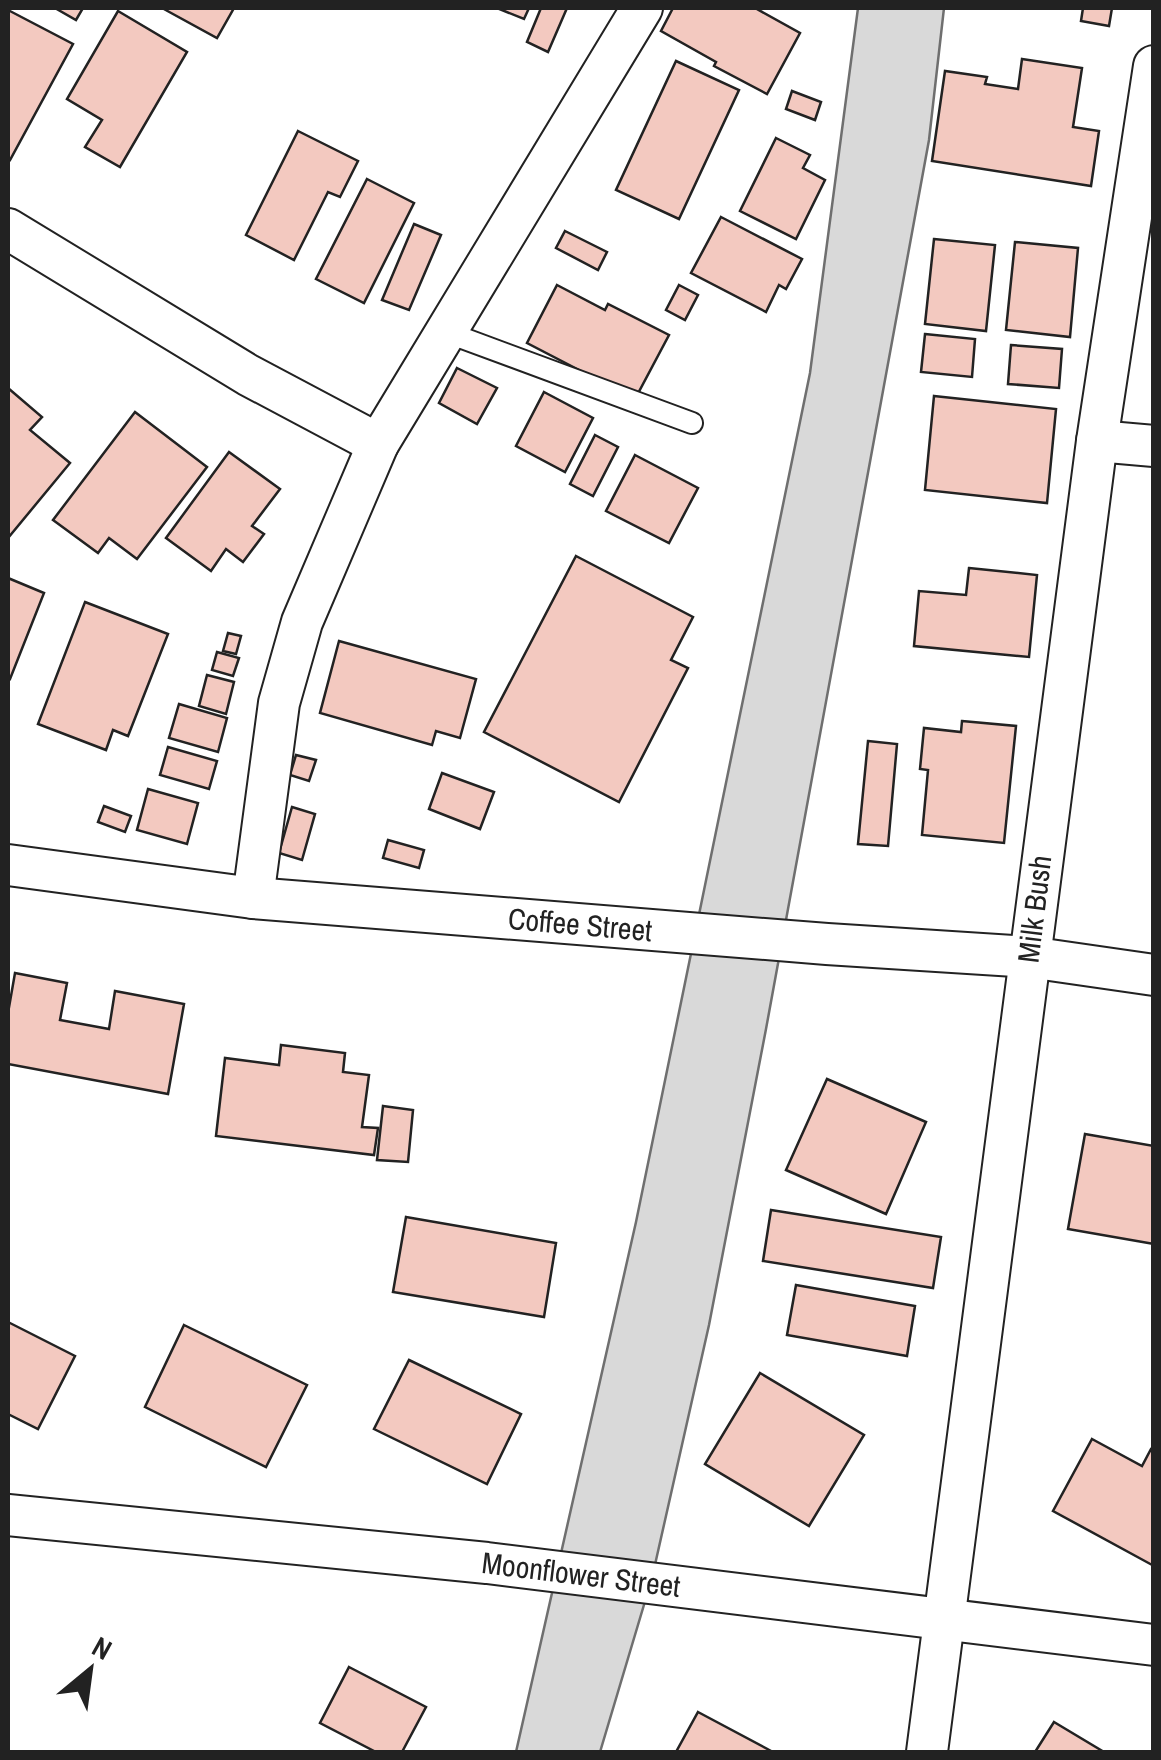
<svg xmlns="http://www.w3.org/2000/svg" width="1161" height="1760" font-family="'Archivo Narrow',sans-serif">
  <rect width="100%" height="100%" fill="#fff"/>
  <path fill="#d9d9d9" stroke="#6f6f6f" stroke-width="2.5" d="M858,8H944L929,140L766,1029L709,1325L652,1578L600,1752H516L636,1222L810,373Z"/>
  <g fill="#f3c9c0" stroke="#222" stroke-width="2.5">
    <path d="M55,8H83L76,20Z"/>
    <path d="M162,8H234L217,38Z"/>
    <path d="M497,8H529L524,19Z"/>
    <path d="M541,8H567L548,52L527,42Z"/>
    <path d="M673,8H755L800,33L767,94L714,66L716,62L661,31Z"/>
    <path d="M1083,8H1112L1109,26L1081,21Z"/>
    <path d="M8,10L73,44L10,160L8,159Z"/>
    <path d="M118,11L187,52L120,167L85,147L102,120L67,99Z"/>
    <path d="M1022,59L1082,68L1073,127L1099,131L1091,186L932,161L945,71L987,77L985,84L1018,89Z"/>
    <path d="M676,61L739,90L679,219L616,190Z"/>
    <path d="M792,91L821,102L815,120L786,109Z"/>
    <path d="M298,131L358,161L340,197L328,192L294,260L246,235Z"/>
    <path d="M776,138L810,155L803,168L825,180L796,239L740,211Z"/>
    <path d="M367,179L414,203L364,303L316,279Z"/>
    <path d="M721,217L802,259L786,289L779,285L766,312L691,273Z"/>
    <path d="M414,224L441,235L409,310L382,300Z"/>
    <path d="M565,231L607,252L598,270L556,248Z"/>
    <path d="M934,239L995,245L986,331L925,324Z"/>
    <path d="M1015,242L1078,248L1070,337L1006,330Z"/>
    <path d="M557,285L605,310L608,304L669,335L635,399L527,343Z"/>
    <path d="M679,285L698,295L685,320L666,310Z"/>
    <path d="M925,334L975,339L972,377L921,372Z"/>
    <path d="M1011,345L1062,349L1059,388L1008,384Z"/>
    <path d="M457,368L497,388L477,424L439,403Z"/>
    <path d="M8,388L42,417L30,430L70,463L8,538Z"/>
    <path d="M544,392L593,418L565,472L516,446Z"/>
    <path d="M934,396L1056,409L1047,503L925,490Z"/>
    <path d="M135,412L207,467L137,559L109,538L98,553L53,520Z"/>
    <path d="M595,435L618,447L593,496L570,484Z"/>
    <path d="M229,452L280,489L252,526L264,534L243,562L226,549L211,571L166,538Z"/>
    <path d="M635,455L698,488L669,543L606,511Z"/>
    <path d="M576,556L693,617L671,660L688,668L619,802L484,732Z"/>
    <path d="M969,568L1037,575L1029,657L914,646L919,591L966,595Z"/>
    <path d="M8,578L44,593L10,679L8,678Z"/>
    <path d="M85,602L168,634L128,736L113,730L106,750L38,724Z"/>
    <path d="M228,633L241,636L236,654L223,651Z"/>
    <path d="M339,641L476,679L460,738L436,731L432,745L320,713Z"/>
    <path d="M217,652L239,658L233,676L212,670Z"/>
    <path d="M207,675L234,682L226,714L199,706Z"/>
    <path d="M179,704L227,718L218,752L169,738Z"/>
    <path d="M962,721L1016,726L1004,843L922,835L928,770L920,769L924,728L961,732Z"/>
    <path d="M868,741L897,744L888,846L858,844Z"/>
    <path d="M168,747L217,761L209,789L160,775Z"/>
    <path d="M296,755L316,760L309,781L290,775Z"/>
    <path d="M442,773L494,792L480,829L429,809Z"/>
    <path d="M148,789L198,803L187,844L137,830Z"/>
    <path d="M104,806L131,816L125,832L98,822Z"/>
    <path d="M292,807L315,814L302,860L279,853Z"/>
    <path d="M388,840L424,850L419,868L383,858Z"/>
    <path d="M15,973L67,983L60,1020L109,1029L115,991L184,1004L168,1094L8,1064V1013Z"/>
    <path d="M281,1045L345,1053L343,1072L369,1075L362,1127L378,1128L374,1155L216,1136L225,1058L279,1065Z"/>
    <path d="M827,1079L926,1122L886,1214L786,1170Z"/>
    <path d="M383,1106L413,1110L408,1162L377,1160Z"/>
    <path d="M1085,1134L1154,1146V1244L1068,1229Z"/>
    <path d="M771,1210L941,1237L933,1288L763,1261Z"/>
    <path d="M406,1217L556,1243L544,1317L393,1292Z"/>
    <path d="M796,1285L915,1306L907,1356L787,1335Z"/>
    <path d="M8,1322L75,1356L38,1429L8,1414Z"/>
    <path d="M184,1325L307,1385L266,1467L145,1407Z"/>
    <path d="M409,1360L521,1414L487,1484L374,1429Z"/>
    <path d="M760,1373L864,1435L809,1526L705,1464Z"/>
    <path d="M1092,1439L1142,1466L1151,1449L1154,1450V1566L1053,1511Z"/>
    <path d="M349,1667L426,1707L402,1752H376L320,1723Z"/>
    <path d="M698,1712L773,1752H676Z"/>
    <path d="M1054,1722L1104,1752H1035Z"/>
  </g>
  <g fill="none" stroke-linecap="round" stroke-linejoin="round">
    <g stroke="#222" stroke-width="24">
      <path id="lane" d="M446,332L692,423"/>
    </g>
    <g stroke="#222" stroke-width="44">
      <g id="street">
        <path d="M8,229L248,375L378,444L642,8"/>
        <path d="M1097,441L1154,446"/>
        <path d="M8,865L253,898L827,944L1029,957L1154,975"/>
        <path d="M253,898L279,703L302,622L378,444"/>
        <path d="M8,1515L487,1563L1154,1645"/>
        <path d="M927,1752L1097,441L1154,66"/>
      </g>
    </g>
    <use href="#lane" stroke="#fff" stroke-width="20"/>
    <use href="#street" stroke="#fff" stroke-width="40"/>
  </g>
  <g text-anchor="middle" stroke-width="8" stroke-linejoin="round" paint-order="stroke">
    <g font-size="30" fill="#222" stroke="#fff">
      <text transform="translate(1035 909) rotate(-83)" y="10">Milk Bush</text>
      <text transform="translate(580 925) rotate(5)" y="10">Coffee Street</text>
      <text transform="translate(581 1575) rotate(7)" y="10">Moonflower Street</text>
    </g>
  </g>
  <rect width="1161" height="1760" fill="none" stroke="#222222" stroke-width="20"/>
  <g transform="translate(90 1670) rotate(29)" stroke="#ffffff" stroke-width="8" paint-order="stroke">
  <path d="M0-8L18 38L0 25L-18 38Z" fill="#222222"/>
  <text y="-15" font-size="28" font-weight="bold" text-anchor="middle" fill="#222222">N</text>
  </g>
</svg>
